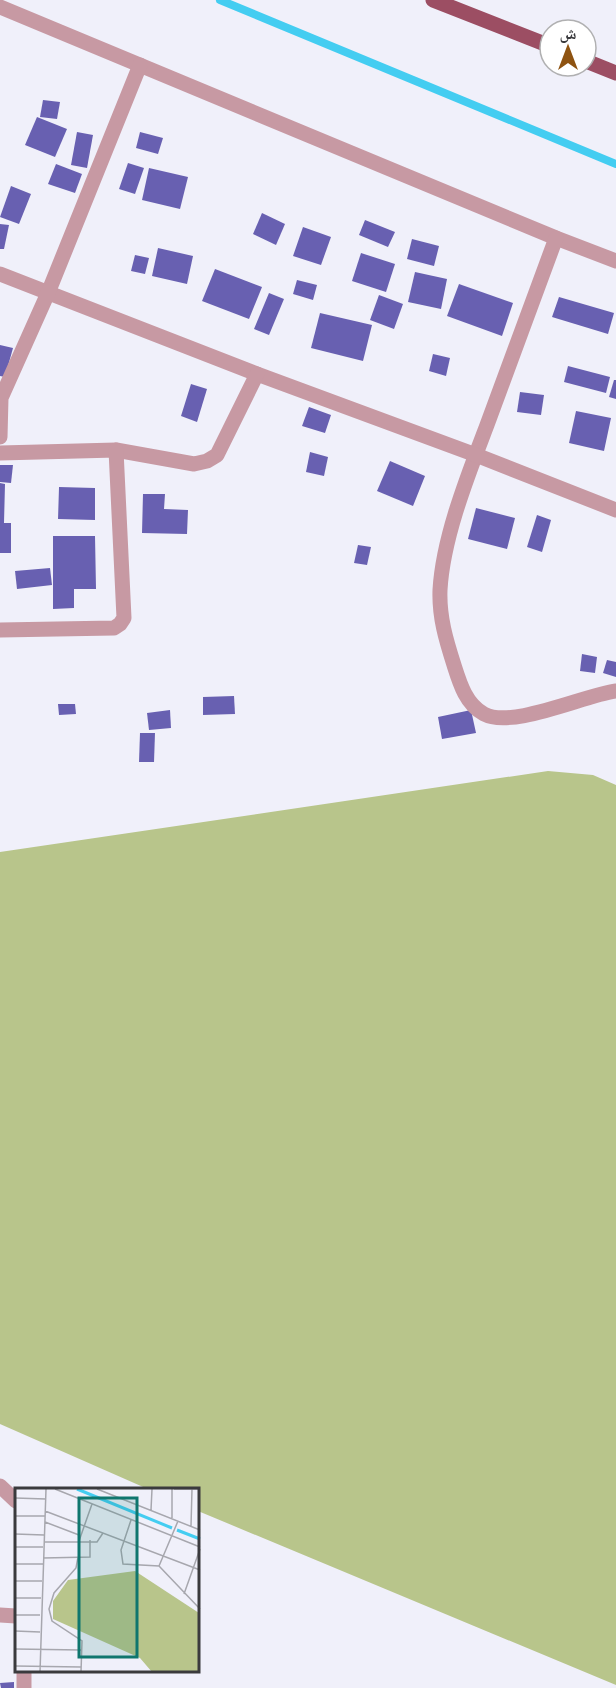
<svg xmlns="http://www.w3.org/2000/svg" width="616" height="1688" font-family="Karla,'Noto Naskh Arabic',sans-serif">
  <rect width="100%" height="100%" fill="#f0f0fa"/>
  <path fill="#b8c58b" d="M548,771L593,775L616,785V1685L198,1511V1490H150L0,1424V852Z"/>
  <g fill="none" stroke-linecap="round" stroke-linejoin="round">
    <path stroke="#44cdf1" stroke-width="8" d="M220,0L616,164"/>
  </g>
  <g fill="#6860b1">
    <path d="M43,100L60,102L57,119L40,117Z"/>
    <path d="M37,117L67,129L55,157L25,145Z"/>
    <path d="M77,132L93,135L87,168L71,165Z"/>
    <path d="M140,132L163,138L158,154L136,148Z"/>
    <path d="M128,163L144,168L135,194L119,189Z"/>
    <path d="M56,164L82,174L75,193L48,184Z"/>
    <path d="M149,168L188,177L180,209L142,200Z"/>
    <path d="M11,186L31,194L19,224L0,217Z"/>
    <path d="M262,213L285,224L276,245L253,234Z"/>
    <path d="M365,220L395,232L388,247L359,235Z"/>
    <path d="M0,224L9,225L4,249H0Z"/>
    <path d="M303,227L331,237L321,265L293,256Z"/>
    <path d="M412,239L439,246L434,266L407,259Z"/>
    <path d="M158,248L193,256L187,284L152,276Z"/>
    <path d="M361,253L395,264L386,292L352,281Z"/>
    <path d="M135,255L149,258L145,274L131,271Z"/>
    <path d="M215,269L262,287L249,319L202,301Z"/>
    <path d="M415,272L447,279L441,309L408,302Z"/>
    <path d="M297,280L317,285L313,300L293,294Z"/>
    <path d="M459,284L513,303L502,336L447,316Z"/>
    <path d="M269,293L284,299L269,335L254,329Z"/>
    <path d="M379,295L403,304L394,329L370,320Z"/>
    <path d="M559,297L614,313L608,334L552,317Z"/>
    <path d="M320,313L372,325L363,361L311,348Z"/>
    <path d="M0,345L13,348L5,377L0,376Z"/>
    <path d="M433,354L450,358L446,376L429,371Z"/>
    <path d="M568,366L610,377L606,393L564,382Z"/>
    <path d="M614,380H616V399L609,397Z"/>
    <path d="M191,384L207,389L197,422L181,416Z"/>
    <path d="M520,392L544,395L541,415L517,412Z"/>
    <path d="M309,407L331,415L325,433L302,426Z"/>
    <path d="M576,411L611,418L604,451L569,443Z"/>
    <path d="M310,452L328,457L324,476L306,472Z"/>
    <path d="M390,461L425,476L413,506L377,491Z"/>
    <path d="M0,465H13L11,483L0,482Z"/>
    <path d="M0,483L5,484L4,523H11V553H0Z"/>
    <path d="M59,487L95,488V520L58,519Z"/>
    <path d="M143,494H165L164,509L188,510L187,534L142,533Z"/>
    <path d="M476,508L515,518L507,549L468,539Z"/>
    <path d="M537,515L551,520L542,552L527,547Z"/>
    <path d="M53,536H95L96,589H74V608L53,609Z"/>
    <path d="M358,545L371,547L367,565L354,563Z"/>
    <path d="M50,568L52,585L17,589L15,571Z"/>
    <path d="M582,654L597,657L595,673L580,671Z"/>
    <path d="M607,660L616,662V677L603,673Z"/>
    <path d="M234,696L235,714L203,715V697Z"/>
    <path d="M58,704H75L76,714L59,715Z"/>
    <path d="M170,710L171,728L149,730L147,713Z"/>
    <path d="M471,710L476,733L442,739L438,717Z"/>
    <path d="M140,733H155L154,762H139Z"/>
    <path d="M14,1682V1688H1L0,1683Z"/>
  </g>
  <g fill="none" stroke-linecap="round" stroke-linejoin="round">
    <g stroke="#c799a3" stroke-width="15">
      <path d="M0,7L556,238L616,261"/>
      <path d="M556,238C533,300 510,363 487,425C468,475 443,537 440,590C439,617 446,640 454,665C460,684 466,704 484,714C512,729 585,695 616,691"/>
      <path d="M0,274L257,374L476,455L616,510"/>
      <path d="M0,437L1,398L48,293L140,65"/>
      <path d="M0,453L116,450L194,464L207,461L217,455L257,374"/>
      <path d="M0,630L114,628L120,624L124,618L116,450"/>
      <path d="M0,1486L16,1501"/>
      <path d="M0,1615L16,1616"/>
      <path d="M24,1688V1672"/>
    </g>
    <g stroke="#9c4e63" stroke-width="15">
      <path d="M433,0L550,46"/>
      <path d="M586,61L616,73"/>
    </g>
  </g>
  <g transform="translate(15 1488)">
    <rect width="184" height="184" fill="#f0f0fa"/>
    <path d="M120,83L184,125V184H137L125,170L38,131V113L53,92Z" fill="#b8c58b"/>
    <path fill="none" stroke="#44cdf1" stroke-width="3" d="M62,1L157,40M162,42L185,51"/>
    <path fill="none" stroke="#a7a7ae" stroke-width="1.5" d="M40,1L185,59M82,1L185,42M159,1H185M0,10L31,11M136,22L137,1M30,23L185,82M0,28H30M157,30V1M116,32L106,62L108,76L144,78L185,121M30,34L64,47M176,38L177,1M0,46L29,47M64,53L77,16M29,54H82L88,45M0,59H28M63,69L61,80L39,105L34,121L37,133L67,153L66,184M28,70L75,69V52M0,76H28M144,78L163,33M0,93H27M169,106L185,61M0,110H26M0,127H25M0,143L25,144M0,161L66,162M0,178L66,179M25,184L31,1"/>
    <path fill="#0f766e" fill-opacity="0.15" stroke="#0f766e" stroke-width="3" d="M64,10H122V169H64Z"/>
    <rect width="184" height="184" fill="none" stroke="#3a3a3d" stroke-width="3"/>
  </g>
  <g transform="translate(568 48)"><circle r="28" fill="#ffffff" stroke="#b0b0b1" stroke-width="1.5"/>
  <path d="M0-4.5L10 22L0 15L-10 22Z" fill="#8e5311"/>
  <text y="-9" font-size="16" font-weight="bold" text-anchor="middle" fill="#3a3a3d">ش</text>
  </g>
</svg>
